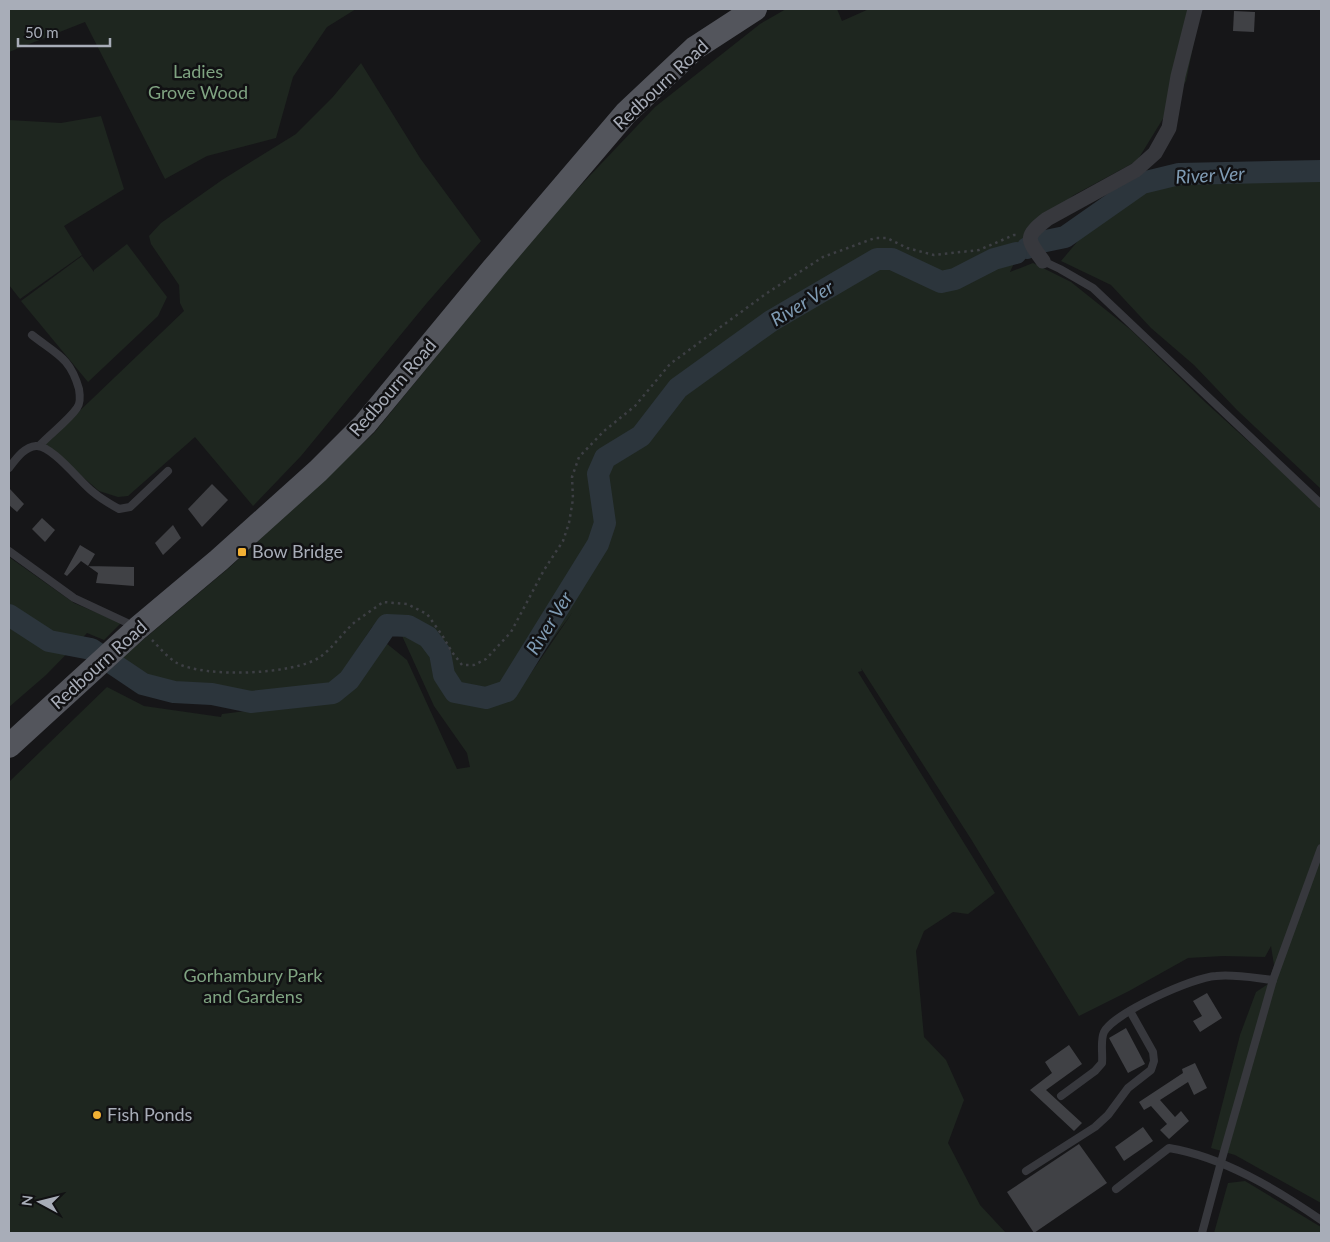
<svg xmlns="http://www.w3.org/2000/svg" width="1330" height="1242" font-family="Lato,sans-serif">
  <rect width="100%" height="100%" fill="#161618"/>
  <g fill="#1e261f" fill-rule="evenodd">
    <path d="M9,9H356L327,27L293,77L276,138L207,156L165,179L85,22L9,52Z"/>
    <path d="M786,9H837L842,21L869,9H1193L1200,13L1186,81L1137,161L1074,195L1030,228L1010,272L1033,263L1071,282L1131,330L1205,402L1321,507V1203L1235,1155L1211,1148L1240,1035L1256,992L1268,984L1274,965L1271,946L1265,957L1223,956L1188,958L1129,991L1079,1016L971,839L861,668L862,671L858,672L995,893L968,914L953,912L924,931L916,951L924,1037L946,1060L964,1100L948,1143L980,1205L1006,1233H9V782L107,687L144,706L221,717L222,714L331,700L359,680L386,643L407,660L457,769L470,767L467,753L434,706L393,616L372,627L334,685L247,698L148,680L119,660L230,567L374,433L545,223L655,107L760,24ZM572,613L516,695L511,696Z"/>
    <path d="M361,63L420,158L481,241L426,304L301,456L253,506L195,437L128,496L118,497L99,491L45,444L184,311L180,303L179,285L151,244L149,236L161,223L222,180L296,134L332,98Z"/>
    <path d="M101,116L124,189L64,226L82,255L20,299L9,285V120L61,123Z"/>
    <path d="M1307,176L1321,181V489L1237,410L1194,365L1151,328L1111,285L1061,261L1088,229L1143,189L1166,183Z"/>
    <path d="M127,244L167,297L158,316L88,382L21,301L82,256L94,272V270Z"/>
    <path d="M9,557L74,603L121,623L104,640L87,633L46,675L9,707Z"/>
    <path d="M1245,1181L1321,1227V1233H1214L1228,1183Z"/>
  </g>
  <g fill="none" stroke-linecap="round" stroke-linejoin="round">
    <g stroke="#2c353c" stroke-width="22">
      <path d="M1027,248L1041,242L1065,237L1142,183L1179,174L1321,171"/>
      <path d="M9,615L49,641L91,649L143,684L174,692L212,694L251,702L333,693L349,680L387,625L408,626L428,637L440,653L444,675L455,692L486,698L507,691L598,544L605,523L598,474L605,458L641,436L678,388L771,321L877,259H892L941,282L955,279L994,259L1016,253"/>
    </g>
  </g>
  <g fill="#404145">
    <path d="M1234,11L1255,12L1254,32L1233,31Z"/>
    <path d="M212,484L228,500L202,527L188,509Z"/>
    <path d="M9,488L24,504L17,512L9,505Z"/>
    <path d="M42,518L55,530L45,542L32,529Z"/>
    <path d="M173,525L181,538L163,555L155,543Z"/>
    <path d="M80,545L95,554L88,566L134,567V586L96,583L98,573L81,561L67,576L64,574Z"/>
    <path d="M1207,993L1222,1018L1200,1032L1193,1021L1202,1016L1193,1001Z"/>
    <path d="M1126,1028L1145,1064L1128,1073L1109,1038Z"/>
    <path d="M1069,1045L1082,1064L1046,1090L1082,1123L1074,1131L1030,1090L1052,1073L1045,1062Z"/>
    <path d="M1195,1063L1207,1088L1194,1095L1188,1082L1160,1100L1175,1117L1181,1111L1189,1121L1169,1139L1160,1130L1167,1124L1151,1106L1144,1110L1139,1102L1183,1073L1182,1069Z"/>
    <path d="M1143,1127L1153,1141L1124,1161L1115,1147Z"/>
    <path d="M1079,1144L1107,1183L1034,1233L1007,1192Z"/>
  </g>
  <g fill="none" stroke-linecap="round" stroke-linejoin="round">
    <path stroke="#3d3f44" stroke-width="2.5" stroke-dasharray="2.5 4" stroke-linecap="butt" d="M152,640C159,647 168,658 177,663C204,678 294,675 320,657C333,648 342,633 355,622C364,615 374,609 383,602L407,604L427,614L442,635L452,652L462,665H474L486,659L511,632L544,570L563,541L569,523L573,499L572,477L579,457L604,431L635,406L670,364L767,293L823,257L875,238H887L907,248L934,255L979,250L1014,235H1019"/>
    <g stroke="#37383d" stroke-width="8">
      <path d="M1043,261L1060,269L1093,288L1321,504"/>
      <path d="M32,335C56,354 70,357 79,389C80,395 81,403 77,408C68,421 50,434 39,446"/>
      <path d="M9,468C16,459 24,447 36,446C52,445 80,482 93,492C101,499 110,504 119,509L130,507L168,471"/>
      <path d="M9,551L74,598L134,626"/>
      <path d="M1061,1096L1095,1071L1102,1063C1103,1053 1100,1041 1104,1032C1114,1013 1193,977 1216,976C1234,974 1255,978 1273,980"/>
      <path d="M1026,1171L1095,1127L1108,1115L1128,1088L1151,1070L1154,1061L1153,1052L1130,1011"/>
      <path d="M1116,1189L1169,1148C1223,1157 1276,1189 1321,1220"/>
      <path d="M1202,1233L1221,1162L1273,980L1321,848"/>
    </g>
    <path stroke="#37383d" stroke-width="15" d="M1043,261C1027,239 1024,237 1047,219L1136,170L1155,153L1169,128L1178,76L1195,9"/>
    <path stroke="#53555c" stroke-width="24" d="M9,746L138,628L219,560L318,471L365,424L493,269L626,113L695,48L755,9"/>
  </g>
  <g fill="#f2b134" stroke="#111113" stroke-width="2">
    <rect x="237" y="547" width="10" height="10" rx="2.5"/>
    <circle cx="97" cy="1115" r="5"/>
  </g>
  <g text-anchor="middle" stroke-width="5" stroke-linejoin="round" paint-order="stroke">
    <g font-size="18" fill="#7fa381" stroke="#111113">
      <text x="198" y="78">Ladies<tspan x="198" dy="21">Grove Wood</tspan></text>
      <text x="253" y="982">Gorhambury Park<tspan x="253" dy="21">and Gardens</tspan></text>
    </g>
    <g font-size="18" fill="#a8adb8" stroke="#111113">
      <text transform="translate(661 85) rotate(-43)" y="6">Redbourn Road</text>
      <text transform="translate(393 388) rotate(-49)" y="6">Redbourn Road</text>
      <text transform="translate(99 665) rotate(-42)" y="6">Redbourn Road</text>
    </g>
    <g font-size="18" fill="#a8adb8" stroke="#111113" text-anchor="start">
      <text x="252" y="558">Bow Bridge</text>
      <text x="107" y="1121">Fish Ponds</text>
    </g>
    <g font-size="19" font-style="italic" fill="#7f9bb3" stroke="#111113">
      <text transform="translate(1210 175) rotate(-3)" y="7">River Ver</text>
      <text transform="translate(802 303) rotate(-31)" y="7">River Ver</text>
      <text transform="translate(549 623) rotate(-58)" y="7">River Ver</text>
    </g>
  </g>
  <rect width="1330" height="1242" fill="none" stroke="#a8adb8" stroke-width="20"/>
  <g transform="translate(40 1202) rotate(277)" stroke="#111113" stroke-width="4" paint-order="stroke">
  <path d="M0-4L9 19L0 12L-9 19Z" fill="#a8adb8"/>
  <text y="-8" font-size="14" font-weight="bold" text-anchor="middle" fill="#a8adb8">N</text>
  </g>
  <path d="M18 38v8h92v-8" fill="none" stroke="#a8adb8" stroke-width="2.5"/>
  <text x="25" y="38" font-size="15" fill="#a8adb8" stroke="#111113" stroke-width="4" paint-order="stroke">50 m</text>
</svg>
